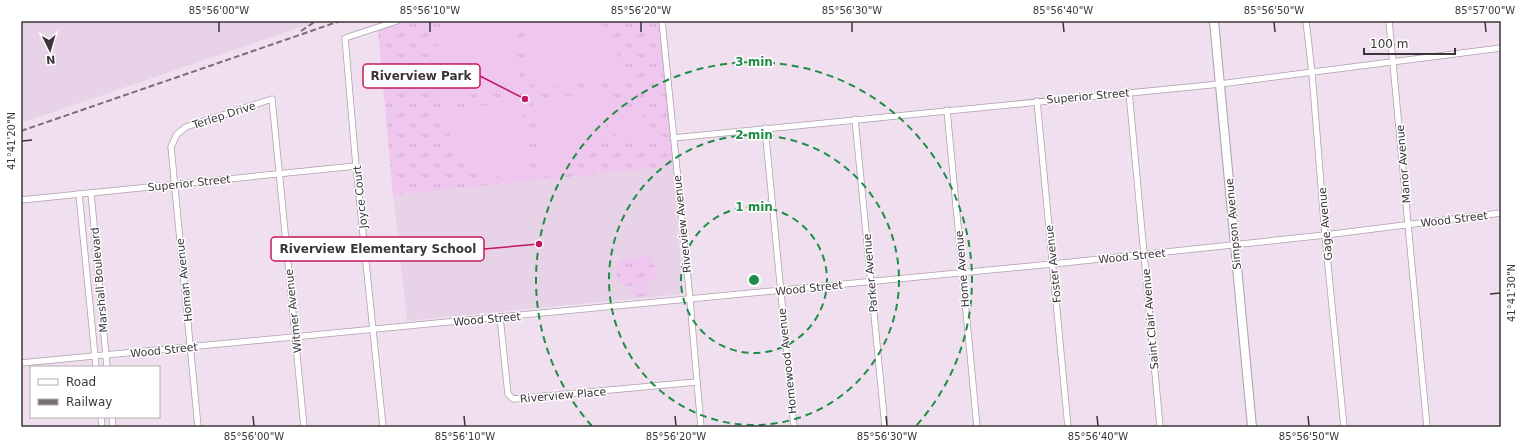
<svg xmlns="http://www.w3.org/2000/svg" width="1522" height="448" font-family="'DejaVu Sans',sans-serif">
  <defs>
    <pattern id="grass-tufts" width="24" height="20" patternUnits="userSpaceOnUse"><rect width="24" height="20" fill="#efc6ee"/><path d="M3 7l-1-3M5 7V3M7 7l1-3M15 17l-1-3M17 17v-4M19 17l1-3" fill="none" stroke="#ceabcd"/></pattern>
  </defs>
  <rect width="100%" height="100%" fill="#f0e0ef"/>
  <g fill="#e8d2e7">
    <path d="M21,21H319L21,123Z"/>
    <path d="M674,166L683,294L407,321L393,195Z"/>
  </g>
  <g fill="url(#grass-tufts)">
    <path d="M407,21H659L674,166L393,195L378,31Z"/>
    <path d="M652,256L653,265H655L656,275L648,285L649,296L635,297L633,286H626L617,279L616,265L619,264V259Z"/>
  </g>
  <g fill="#efc6ee">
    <path d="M456,21H511L520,82L514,90L430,99C424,70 433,40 456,21Z"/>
    <path d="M525,21H599C613,37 619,57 623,78L537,89L531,82Z"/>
    <path d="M609,92C611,142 591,167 542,177L533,105L539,99Z"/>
    <path d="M516,101L522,106L529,177C519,178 510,179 501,177C483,174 463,160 454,145C448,135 446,123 443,112Z"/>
    <path d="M642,106L645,140L617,142L614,109Z"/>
  </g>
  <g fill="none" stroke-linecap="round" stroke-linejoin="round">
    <g stroke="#ae9fad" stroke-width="7">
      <g id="street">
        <path d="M662,21L690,300L701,427"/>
        <path d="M1306,21L1312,73L1325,235L1344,427"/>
        <path d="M1389,21L1427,427"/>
        <path d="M1129,92L1160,427"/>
        <path d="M1037,101L1068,427"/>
        <path d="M947,110L977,427"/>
        <path d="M855,119L885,427"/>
        <path d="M765,128L794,427"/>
        <path d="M673,138L1220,84L1501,48"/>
        <path d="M91,193L107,367"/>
        <path d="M79,194L96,367"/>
        <path d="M21,200L356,166"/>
        <path d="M500,317L508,394L513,399L696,382"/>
        <path d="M21,363L1053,264L1325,235L1501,213"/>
        <path d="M101,417L102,427"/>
        <path d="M112,417L113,427"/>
        <path d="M198,427L171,147L177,134L186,127L272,99L304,427"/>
        <path d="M383,427L356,166L345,38L397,21"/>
      </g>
    </g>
    <g stroke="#ae9fad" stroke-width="10">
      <path id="secondary" d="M1214,21L1252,427"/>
    </g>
    <use href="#street" stroke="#fff" stroke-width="5.5"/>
    <use href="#secondary" stroke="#fff" stroke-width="8"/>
    <g stroke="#776e77" stroke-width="2" stroke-dasharray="6 3" stroke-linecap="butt">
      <path d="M301,31L316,21"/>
      <path d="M21,131L340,21"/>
    </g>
  </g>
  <path fill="none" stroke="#3b353b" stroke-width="1.5" d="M219,22V32M430,22V32M641,22V32M852,22V32M1063,22L1064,32M1274,22L1275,32M1485,22L1486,32M22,141L32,140M1490,294L1500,293M253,416L254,426M464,416L465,426M675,416L676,426M886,416L887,426M1097,416L1098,426M1308,416L1309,426"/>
  <g fill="none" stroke="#1f8d45" stroke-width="2" stroke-dasharray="7 5">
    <circle cx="754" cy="280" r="73"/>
    <circle cx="754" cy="280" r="145"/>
    <path d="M592 426A218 218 0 1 1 916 426"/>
  </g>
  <g text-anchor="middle" stroke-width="3" stroke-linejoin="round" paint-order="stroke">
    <g font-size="11" fill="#3b353b" stroke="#fff">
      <text transform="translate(1088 96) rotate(-5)" y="4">Superior Street</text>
      <text transform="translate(224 115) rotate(-18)" y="4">Terlep Drive</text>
      <text transform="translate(1403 164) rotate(-95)" y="4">Manor Avenue</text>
      <text transform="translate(189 183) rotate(-6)" y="4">Superior Street</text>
      <text transform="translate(360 197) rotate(-96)" y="4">Joyce Court</text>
      <text transform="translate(1454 219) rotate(-7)" y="4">Wood Street</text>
      <text transform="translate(682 224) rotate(-96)" y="4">Riverview Avenue</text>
      <text transform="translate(1233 224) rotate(-95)" y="4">Simpson Avenue</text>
      <text transform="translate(1325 224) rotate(-95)" y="4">Gage Avenue</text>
      <text transform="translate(1132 256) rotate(-6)" y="4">Wood Street</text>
      <text transform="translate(1053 264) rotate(-96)" y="4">Foster Avenue</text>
      <text transform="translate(962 269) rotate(-95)" y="4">Home Avenue</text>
      <text transform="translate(870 273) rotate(-95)" y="4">Parker Avenue</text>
      <text transform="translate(99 280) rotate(-95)" y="4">Marshall Boulevard</text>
      <text transform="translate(184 280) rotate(-96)" y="4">Homan Avenue</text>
      <text transform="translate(809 288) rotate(-6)" y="4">Wood Street</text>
      <text transform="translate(293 311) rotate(-96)" y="4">Witmer Avenue</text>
      <text transform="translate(487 319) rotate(-5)" y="4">Wood Street</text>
      <text transform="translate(1150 319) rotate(-95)" y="4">Saint Clair Avenue</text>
      <text transform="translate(164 350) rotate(-6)" y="4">Wood Street</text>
      <text transform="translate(787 361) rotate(-96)" y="4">Homewood Avenue</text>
      <text transform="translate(563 395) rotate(-5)" y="4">Riverview Place</text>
    </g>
  </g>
  <circle cx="754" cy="280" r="6" fill="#1f8d45" stroke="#fff" stroke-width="2"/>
  <g font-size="12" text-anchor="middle" font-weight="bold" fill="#1f8d45" stroke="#fff" stroke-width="3" stroke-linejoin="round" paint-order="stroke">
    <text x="754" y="66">3 min</text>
    <text x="754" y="139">2 min</text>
    <text x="754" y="211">1 min</text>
  </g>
  <path fill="none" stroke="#c2185b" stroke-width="1.5" d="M525 99L480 76M539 244L484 249"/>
  <g fill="#c2185b" stroke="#fff" stroke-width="1.5">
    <circle cx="525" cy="99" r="4"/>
    <circle cx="539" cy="244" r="4"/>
  </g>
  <g fill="#fff" stroke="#c2185b" stroke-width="1.5">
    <rect x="363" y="64" width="117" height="24" rx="4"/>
    <rect x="271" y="237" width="213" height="24" rx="4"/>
  </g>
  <g font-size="12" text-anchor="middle" font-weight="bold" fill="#3b353b">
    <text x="421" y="80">Riverview Park</text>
    <text x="378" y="253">Riverview Elementary School</text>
  </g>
  <rect width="1522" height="448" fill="none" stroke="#ffffff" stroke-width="44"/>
  <rect x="30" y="366" width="130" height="52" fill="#ffffff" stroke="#b1aeb1"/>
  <rect x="38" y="379" width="20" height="6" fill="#ffffff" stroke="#b1aeb1"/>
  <text x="66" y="386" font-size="12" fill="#3b353b">Road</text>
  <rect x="38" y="399" width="20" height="6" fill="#776e77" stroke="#b1aeb1"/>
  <text x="66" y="406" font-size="12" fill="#3b353b">Railway</text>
  <g transform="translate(50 50) rotate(175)" stroke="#ffffff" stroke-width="3" paint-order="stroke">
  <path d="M0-3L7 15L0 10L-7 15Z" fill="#3b353b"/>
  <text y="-6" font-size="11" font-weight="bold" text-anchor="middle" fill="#3b353b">N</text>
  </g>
  <path d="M1364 48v6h91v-6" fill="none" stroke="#3b353b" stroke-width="2"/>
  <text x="1370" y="48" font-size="12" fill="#3b353b" stroke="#ffffff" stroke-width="3" paint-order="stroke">100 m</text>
  <rect x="22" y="22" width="1478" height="404" fill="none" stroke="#3b353b" stroke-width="1.5"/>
  <g font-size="10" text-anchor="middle" fill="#3b353b">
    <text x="219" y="14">85°56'00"W</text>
    <text x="430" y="14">85°56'10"W</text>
    <text x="641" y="14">85°56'20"W</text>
    <text x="852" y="14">85°56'30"W</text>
    <text x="1063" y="14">85°56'40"W</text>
    <text x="1274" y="14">85°56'50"W</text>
    <text x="1485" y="14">85°57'00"W</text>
    <text transform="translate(11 141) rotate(-90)" y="4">41°41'20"N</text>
    <text transform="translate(1511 293) rotate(-90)" y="4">41°41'30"N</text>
    <text x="254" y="440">85°56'00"W</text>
    <text x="465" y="440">85°56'10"W</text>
    <text x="676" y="440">85°56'20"W</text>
    <text x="887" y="440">85°56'30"W</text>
    <text x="1098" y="440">85°56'40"W</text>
    <text x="1309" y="440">85°56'50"W</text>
  </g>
</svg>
